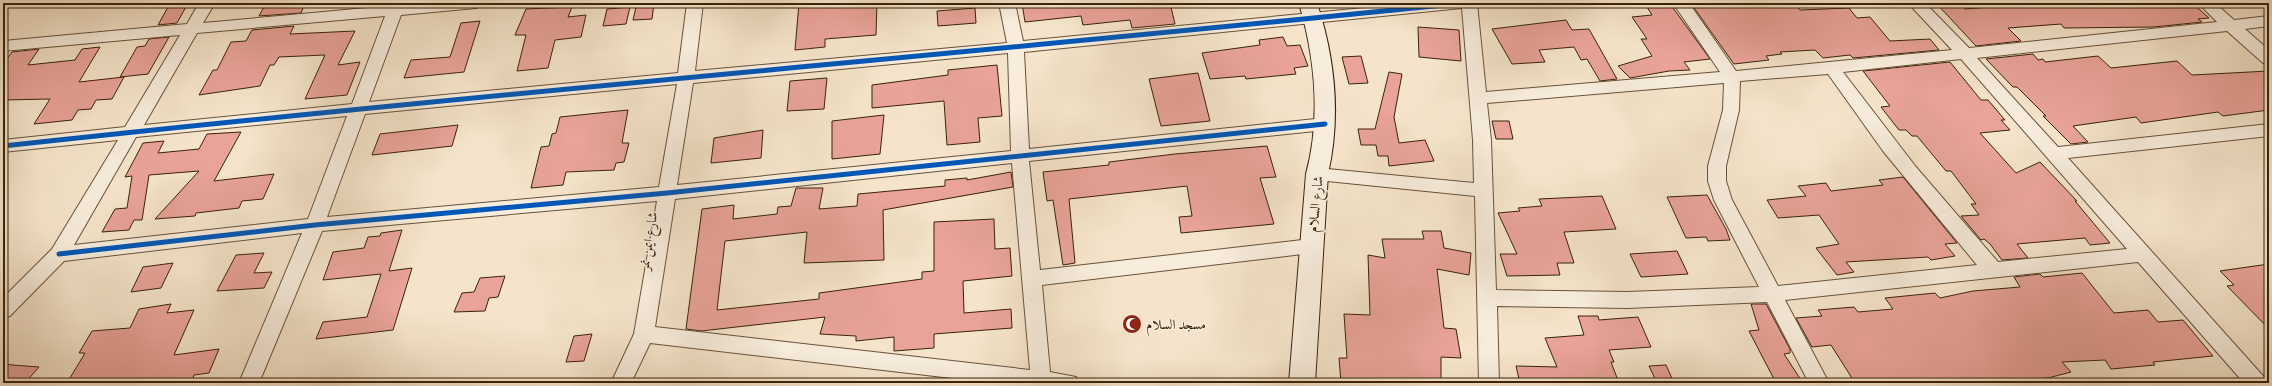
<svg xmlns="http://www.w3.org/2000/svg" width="2272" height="386" font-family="'IM FELL English',Amiri,serif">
  <rect width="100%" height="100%" fill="#f5e4cb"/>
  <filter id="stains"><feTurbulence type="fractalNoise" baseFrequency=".005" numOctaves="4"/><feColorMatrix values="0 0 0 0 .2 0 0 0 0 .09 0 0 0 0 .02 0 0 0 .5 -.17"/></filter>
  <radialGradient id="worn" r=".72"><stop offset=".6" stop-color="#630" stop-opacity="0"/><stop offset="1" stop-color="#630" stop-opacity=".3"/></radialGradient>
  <g fill="#e9a399" stroke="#392208">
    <path d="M266,3H305L301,13L259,16Z"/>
    <path d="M637,3H654L652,19L633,20Z"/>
    <path d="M799,3H877L876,35L825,39V47L795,50Z"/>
    <path d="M1022,3H1170L1175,24L1132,28L1130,20L1083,25L1081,16L1025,22Z"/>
    <path d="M1711,3H1795L1800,10L1849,8L1857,18L1870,17L1890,41L1930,39L1939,50L1853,58L1850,55L1823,58L1815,50L1780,52L1782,54L1766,56L1769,60L1734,64L1692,5Z"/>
    <path d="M1936,3H1959L1965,9L2014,5L2013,3H2192L2209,18L2198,19L2202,22L2154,27L2064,28L2061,24L2008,28L2021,41L1976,46Z"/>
    <path d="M187,5L177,23L158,25L168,7Z"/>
    <path d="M1671,5L1710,59L1684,62L1690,70L1669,71L1630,78L1618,66L1652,56L1641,39H1647L1632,17L1652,15L1647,7Z"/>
    <path d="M572,7L568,17L586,15L581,37L555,40L548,68L517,71L526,35H515L526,9Z"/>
    <path d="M630,7L626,24L603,26L607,9Z"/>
    <path d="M975,8L976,23L938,26L937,11Z"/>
    <path d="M1566,20L1572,30L1589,29L1617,79L1600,81L1587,59L1581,60L1574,47L1539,50L1545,62L1512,64L1492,29Z"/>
    <path d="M480,21L464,72L404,78L411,60L450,57L461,23Z"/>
    <path d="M294,26L290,34L355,31L338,65L360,62L347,95L305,99L325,55L279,57L274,65H270L260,86L199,95L213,70H217L231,42L246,41L252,30Z"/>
    <path d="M1418,27L1459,30L1461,61L1419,57Z"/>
    <path d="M169,37L148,74L120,77L137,47L145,46L149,39Z"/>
    <path d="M1283,37L1287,46L1300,45L1308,66L1294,68L1296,74L1246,79L1245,76L1210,79L1202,53L1260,45L1259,40Z"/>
    <path d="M100,47L79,82L124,77L112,99L96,100L91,109L78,110L72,120L34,124L50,99L3,100V64L12,52L39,49L28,65L75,60L82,49Z"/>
    <path d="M2033,54L2038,60L2043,59L2045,62L2098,56L2111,68L2177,61L2192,75L2269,71V110L2223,116L2218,112L2141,123L2136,117L2073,126L2088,142L2071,144L2043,116H2046L2017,87H2013L1986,59Z"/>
    <path d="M1361,56L1368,83L1349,84L1342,57Z"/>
    <path d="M1950,62L1981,100H1988L2005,120H2001L2010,130L1980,133L2016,173L2040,162L2077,201H2075L2110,243L2090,245L2085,238L2017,244L2028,258L2002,260L1990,244L1984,239L1981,240L1961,216L1979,215L1971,204H1976L1951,171H1946L1917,136H1912L1906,130H1899L1881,107L1890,106L1863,71Z"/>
    <path d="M997,65L1002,116L978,118L980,142L947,145L944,101L872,108V85L948,75V70Z"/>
    <path d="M1389,72L1402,74L1394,117L1399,143L1425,140L1434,161L1389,166L1388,156H1378L1376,145H1361L1358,129H1375Z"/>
    <path d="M1198,73L1210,121L1161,126L1149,79Z"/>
    <path d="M827,78L824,109L787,111L790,81Z"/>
    <path d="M628,110L622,143H629L624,162L616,163L614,170L566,172L563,185L531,188L541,147L549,146L552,134L556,133L560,117Z"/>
    <path d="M884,115L880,154L832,159V121Z"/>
    <path d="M1492,121H1509L1513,139H1496Z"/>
    <path d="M458,125L452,146L372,155L380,134Z"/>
    <path d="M763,130L761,158L711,163L714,138Z"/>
    <path d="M241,132L214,181L274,174L263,199L242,201L239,208L196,213L195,216L155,219L199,171L149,175L142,220H134L129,230L102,232L115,209L127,208L132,176L125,177L143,143L164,141L158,153L199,149L207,134Z"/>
    <path d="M1267,146L1276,177L1260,178L1274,224L1181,233L1179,217L1192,216L1187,186L1069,199L1075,263L1063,265L1053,200L1047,201L1043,172L1109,165V162L1175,154Z"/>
    <path d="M1011,172L1013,187L883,210L884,260L804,263L807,232L725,241L717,310L819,299V293L922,279V272L934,271V222L994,219L995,249L1010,248L1012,276L963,281L964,313L1011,309L1012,328L934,334V348L894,351V337L856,341V336L820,334L825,317L701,331L686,329L702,209L734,205L733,219L777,214L778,207L791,206L796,188H823L819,209L857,206L858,194L945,186V180L967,178V180Z"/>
    <path d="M1903,177L1957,243L1945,244L1955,256L1931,260L1928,257L1846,262L1854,272L1837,275L1816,248L1839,244L1819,215L1778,218L1767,200L1806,196L1798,186L1826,183L1831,191L1883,185L1879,180Z"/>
    <path d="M1707,195L1726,229L1730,240L1708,241L1706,237L1686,238L1667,197Z"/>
    <path d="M1602,196L1616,229L1564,232L1574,263H1557L1560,275L1507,276L1500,254H1517L1498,213L1520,211L1518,208L1542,206L1539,199Z"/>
    <path d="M402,230L389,271L412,268L393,330L316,339L323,322L367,317L381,274L323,280L333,252L364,248L368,237L380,236L381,233Z"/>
    <path d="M1422,231H1441L1444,248L1471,253L1469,275L1437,269L1444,328L1456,329L1461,358L1441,357V383H1341L1339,358H1347L1344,314L1370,315L1368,255L1385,258L1382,239H1424Z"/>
    <path d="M1677,251L1688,274L1641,277L1630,254Z"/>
    <path d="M264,253L254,273L272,272L264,288L217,291L236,255Z"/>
    <path d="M173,263L161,288L131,292L143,267Z"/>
    <path d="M2269,264V329L2227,286L2234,285L2220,271Z"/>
    <path d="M2082,273L2114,313L2148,310L2158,322L2183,320L2213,356L2153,362L2155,365L2111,369L2105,360L2062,362L2071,372L2048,378L1973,383H1855L1831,345L1812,347L1796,318L1822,316L1818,310L1854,307L1858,312L1893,309L1885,298L1935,293L1940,298L1973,291L2020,287L2014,277L2040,274L2043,277Z"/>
    <path d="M505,276L498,297L489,298L485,311L454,312L462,293L474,292L480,278Z"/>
    <path d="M171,304L167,313L194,310L174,355L219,349L209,373L194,375L191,383H67L85,353H79L92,331L130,328L139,309Z"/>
    <path d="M1751,304H1766L1790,349V353L1784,354L1803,383H1776L1749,331L1759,330Z"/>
    <path d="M1578,316H1598L1599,320L1638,317L1651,347L1609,350L1614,362H1611L1619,383H1520L1516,366L1557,367L1545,338L1584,335Z"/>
    <path d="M592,334L584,361L566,362L574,336Z"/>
    <path d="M3,364L13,365L39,367L25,383H3Z"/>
    <path d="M1666,365L1674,383H1657L1649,366Z"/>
  </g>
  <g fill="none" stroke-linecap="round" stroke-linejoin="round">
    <g stroke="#685239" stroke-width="2">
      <path id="street" d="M199,3H215L203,23L389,6L390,3H484L481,6L476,8L401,15L369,102L678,73L687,3H703L695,71L1007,43L999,3H1015L1023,41L1416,3H1477L1486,92L1720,72L1673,3H1689L1736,71L1952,50L1908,3H1925L1969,48L2217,22L2198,3H2215L2234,20L2269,16V26L2245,29L2269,50V64L2263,63L2227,31L1977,58L2058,147L2269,124V136L2068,158L2264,377L2267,383H2244L2138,262L1785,300L1829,383H1809L1767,302L1627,308L1497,306L1499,383H1479L1475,196L1317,180L1311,179L1308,174L1311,169L1317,168L1474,183L1473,140L1462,8L1024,52L1029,149L1325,118L1331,120L1334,124L1331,128L1325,130L1029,161L1040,270L1311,239L1318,241L1320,246L1318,251L1311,253L1042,285L1050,372L1076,377L1079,383H995L650,343L631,383H611L634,334L657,201L322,231L259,383H239L302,233L64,261L10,316L3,318V298L52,249L118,140L3,152V140L125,127L180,35L3,51V41L187,24ZM385,16L352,104L144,125L197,33ZM1008,53L1011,151L677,185L693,83ZM1961,59L2127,249L1998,262L1916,167L1843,72ZM1828,74L1883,151L1977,265L1778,286L1732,200L1726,181V166L1739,110L1740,81ZM1724,83L1723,110L1708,166V181L1714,200L1759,287L1627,292L1496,290L1491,140L1487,103ZM677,84L659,187L327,217L365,114ZM347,116L308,219L74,245L136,137ZM1012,163L1030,370L655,327L675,199Z"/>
    </g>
    <g stroke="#392208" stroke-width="2">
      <path id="secondary" d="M1299,3H1317C1335,58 1341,117 1328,174L1315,383H1289L1306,174C1321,118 1315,58 1299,3Z"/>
    </g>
    <use href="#street" fill="#f8eddd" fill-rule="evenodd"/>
    <use href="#secondary" fill="#f8eddd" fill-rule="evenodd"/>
    <g stroke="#f8eddd" stroke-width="8">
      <g id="cycleway">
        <path d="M3,146C489,93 977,53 1463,3"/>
        <path d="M59,254L315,225L667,193L1325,124"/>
      </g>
    </g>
    <use href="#cycleway" stroke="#0057b8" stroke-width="5"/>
  </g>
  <defs>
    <g id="mosque-disc" transform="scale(1)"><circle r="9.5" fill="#8f2418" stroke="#f8eddd"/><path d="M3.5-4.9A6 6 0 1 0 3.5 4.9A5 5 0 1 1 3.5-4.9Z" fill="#fff"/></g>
  </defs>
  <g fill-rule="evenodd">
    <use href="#mosque-disc" x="1132" y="324"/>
  </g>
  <g text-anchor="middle" stroke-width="3" stroke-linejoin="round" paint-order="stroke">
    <g font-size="14" fill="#392208" stroke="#f8eddd">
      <text transform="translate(1315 204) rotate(-84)" y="5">شارع السلام</text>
      <text transform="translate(648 241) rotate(-81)" y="5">شارع ايمن نمر</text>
    </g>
    <g font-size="14" fill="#392208" stroke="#f8eddd" text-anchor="start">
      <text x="1146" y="329">مسجد السلام</text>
    </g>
  </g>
  <rect width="2272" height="386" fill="none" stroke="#f5e4cb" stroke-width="16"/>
  <rect x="4" y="4" width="2264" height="378" fill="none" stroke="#392208" stroke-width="2"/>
  <rect x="8" y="8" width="2256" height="370" fill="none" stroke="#392208"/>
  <rect width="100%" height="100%" filter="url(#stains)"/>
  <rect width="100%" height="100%" fill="url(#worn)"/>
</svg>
